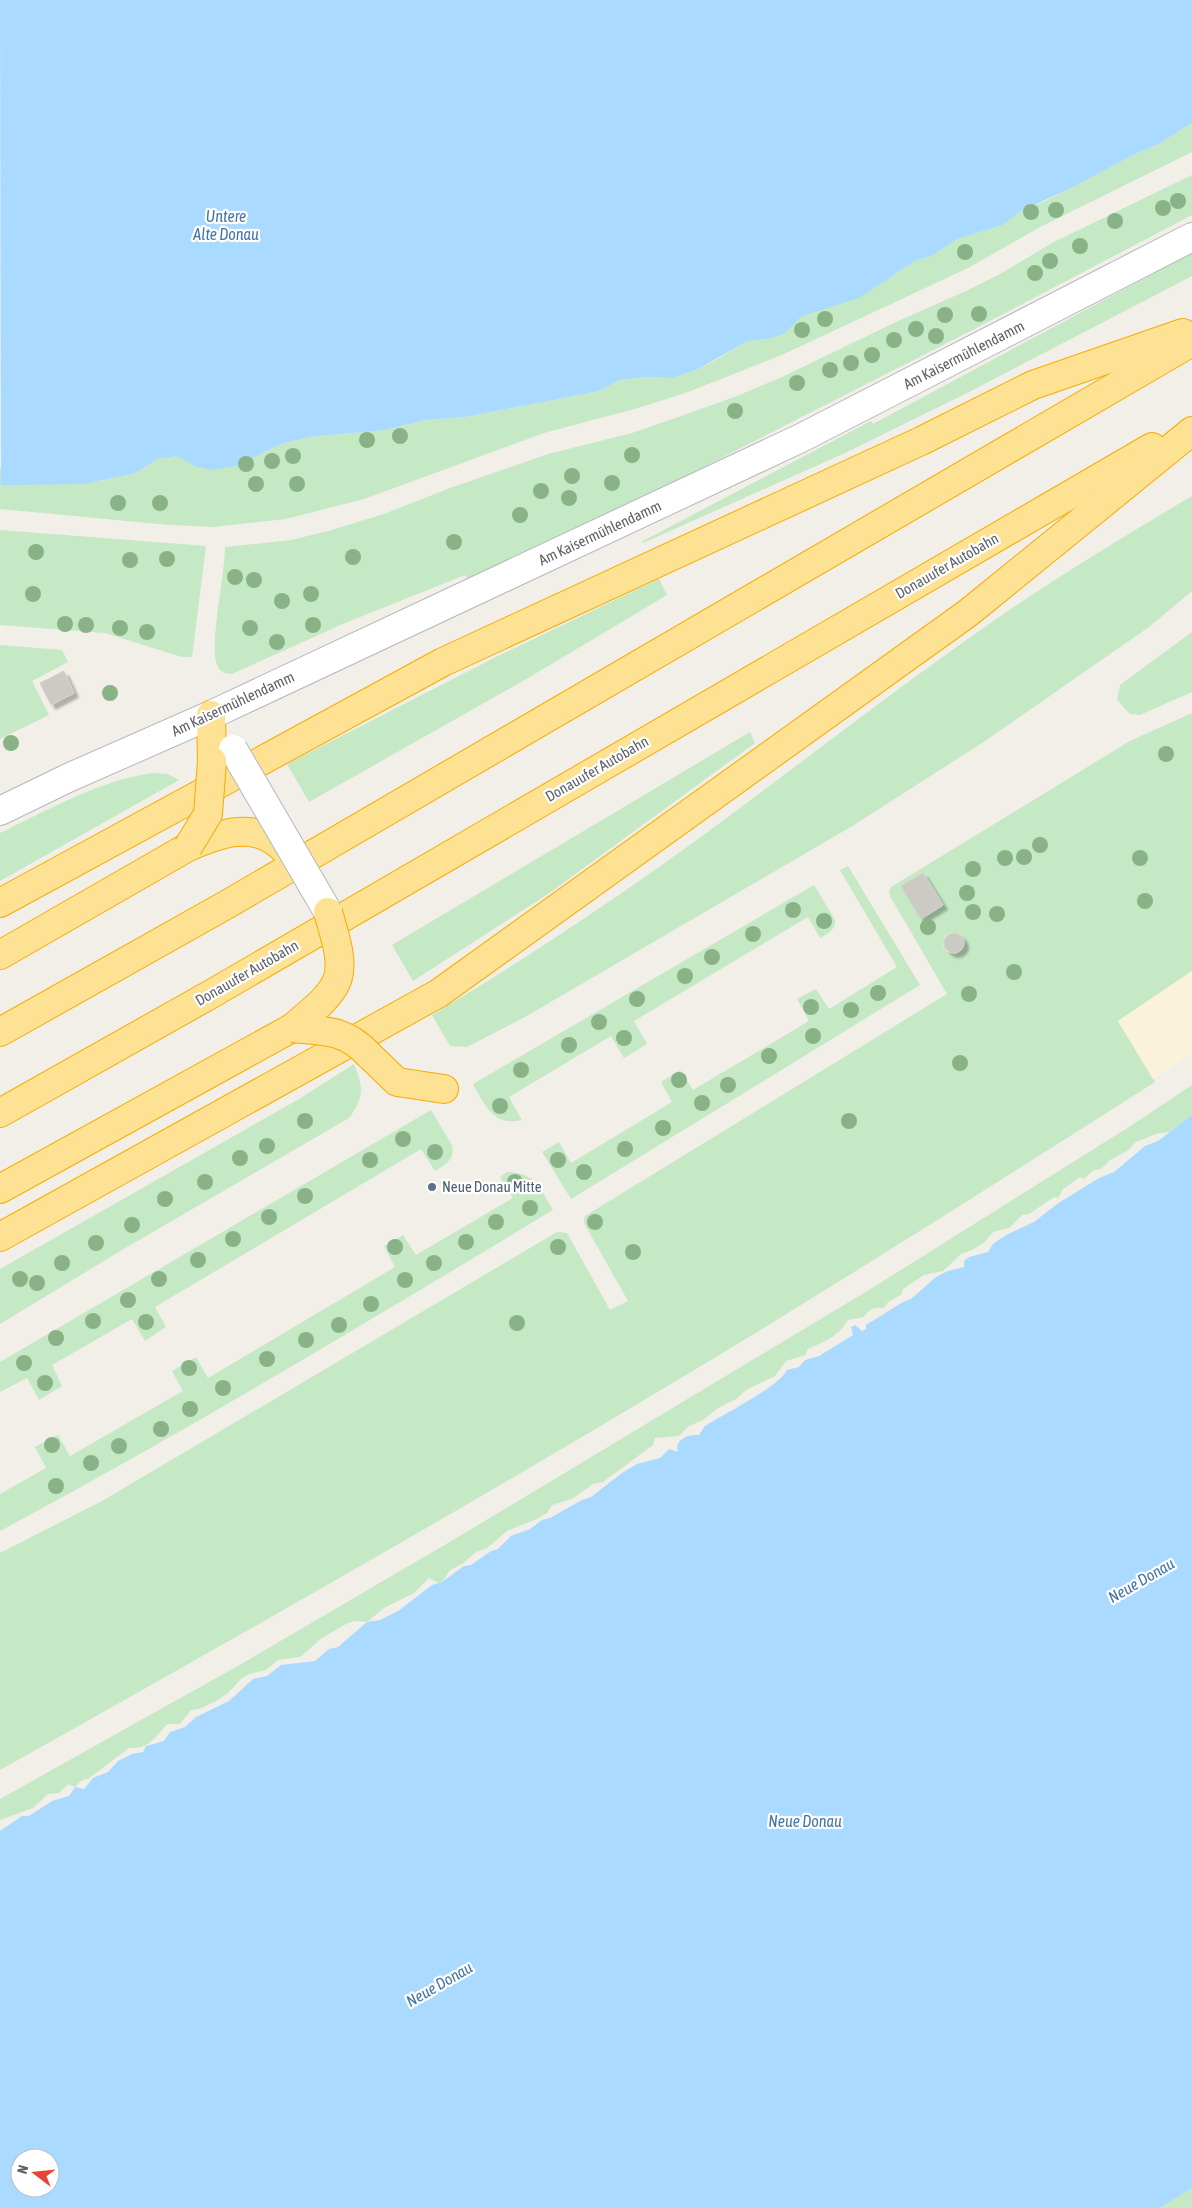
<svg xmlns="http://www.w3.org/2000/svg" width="1192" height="2208" font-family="'Asap Condensed',sans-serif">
  <defs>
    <filter id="shadow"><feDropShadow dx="4.5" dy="4.5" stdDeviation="1" flood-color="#0004"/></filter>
  </defs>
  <rect width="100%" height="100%" fill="#f1efe8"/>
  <g fill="#c5e8c5" fill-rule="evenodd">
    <path d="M1192,123V152L1042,226L968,268L784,354L688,392L638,408L544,433L364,499L286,519L213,527L169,525L0,509V468L87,484L135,473L158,459L177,456L261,454L281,444L309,437L385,430L425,420L465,417L599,391L620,380L645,377L672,378L696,370L712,362L748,341L754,333L894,275L915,261L931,256L967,227L1019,212L1047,200L1135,154L1157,145Z"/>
    <path d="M1192,175V215L988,322L633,503L468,580L465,575L345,623L232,674C225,674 219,671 217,665C209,646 225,573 225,547L291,540L328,531L384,514L450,488L548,454L632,433L684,415L737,396L782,377L896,322L966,291L1000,274L1052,243Z"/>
    <path d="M1192,253V276L969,392L845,453L643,543V541L871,421L873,424Z"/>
    <path d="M1192,496V591L1149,627L982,743L854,825L525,1017L467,1047L450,1046L432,1015C519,963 604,907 687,847C789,773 888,694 992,622C1057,577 1124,536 1192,496Z"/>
    <path d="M0,530L206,546L192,657H182L105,633L0,625Z"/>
    <path d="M659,579L667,595L523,681L309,802L287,764L494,658Z"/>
    <path d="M1192,632V692L1140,715L1130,714L1117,700L1120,685Z"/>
    <path d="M0,645L62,650L68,662L32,681L49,715L0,739Z"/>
    <path d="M1192,713V971L1118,1021L1155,1082C1001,1180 847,1278 691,1372C463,1509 232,1640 0,1770V1553L102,1501L557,1232L567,1233L610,1310L628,1301L585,1225L584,1221L585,1216L947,994L890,896L889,891L891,887L1130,741ZM923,873L943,905L921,918L902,886ZM952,932L961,935L964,941L962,950L955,954L947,952L943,945L945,936Z"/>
    <path d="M750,732L755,743L548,894L413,981L392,945Z"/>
    <path d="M153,773L167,774L179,780L0,881V833C46,811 102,779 153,773Z"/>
    <path d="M848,866L920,985L571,1199L542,1152L559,1142L571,1163L672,1102L661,1082L680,1070L693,1090L809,1021L797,999L816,989L829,1009L897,967L840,870Z"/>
    <path d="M814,885L835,920C836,930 828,933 820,938L808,917L634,1021L647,1044L624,1058L611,1036L509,1097L522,1120C493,1127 485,1105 473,1084Z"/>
    <path d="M354,1064C364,1088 364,1098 349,1118L122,1250L0,1324V1269L299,1099Z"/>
    <path d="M1192,1085V1115L1169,1132L1156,1134L1136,1142L1127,1151L1110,1160L1101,1169L1094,1170L1084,1179L1080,1177L1063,1189L1058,1198L1054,1197L1029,1214L1022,1215L1009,1228L993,1232L985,1242L972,1250L961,1254L943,1271L924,1275L903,1289L901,1295L888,1302L884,1308C874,1307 869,1309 864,1317L848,1320C838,1337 825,1341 808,1349L805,1355L786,1361L775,1376L746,1390L736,1399L718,1408L703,1420L689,1426L679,1436L655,1438L653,1445L603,1482L593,1484L572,1499L552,1505L547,1513L537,1519L507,1531L487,1548L476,1552L462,1564L450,1570L442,1582L439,1583L429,1578L414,1593L384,1608L367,1622L354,1621L346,1624L322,1638L300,1657L278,1660L266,1670L249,1674L241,1679L228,1693L216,1701L199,1709L191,1710L180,1724H167C155,1738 149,1749 129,1748L88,1779L82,1780L75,1787L68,1784L59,1793L48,1794L33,1808L0,1820V1799L243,1663L453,1540L869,1290L1129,1127Z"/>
    <path d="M431,1110L452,1145C455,1160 446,1164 435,1171L421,1149L155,1307L166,1327L145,1341L132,1319L52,1365L62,1386L39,1400L27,1378L0,1392V1362Z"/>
    <path d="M507,1172C536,1173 540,1188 553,1210C371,1320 188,1430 0,1531V1494L46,1468L35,1447L58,1435L70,1456L183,1391L172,1371L196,1357L208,1378L395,1267L384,1246L403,1235L416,1255L513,1198L500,1177Z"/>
    <path d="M1192,2188V2208H1160Z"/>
  </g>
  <path fill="#fbf3d9" d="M1192,971V1053L1153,1079L1118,1021Z"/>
  <g fill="#aadaff" fill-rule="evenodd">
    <path d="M0,0H1192V123L1157,145L1135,154L1075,186L1019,212L1002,225L959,238L931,256L915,261L859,298L802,316L785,333L771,338L748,341L696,370L672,378L645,377L620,380L599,391L465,417L425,420L385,430L309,437L281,444L236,466L212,470L197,467L177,456L158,459L135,473L86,484L1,485Z"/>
    <path d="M1192,1115V2188L1160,2208H0V1831L22,1816H29L52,1801L69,1796L75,1787L84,1789L93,1778L108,1772L118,1761L132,1754L143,1752L146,1746L164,1741L170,1732L185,1727L196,1717L229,1701L253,1679L267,1676L281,1665L315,1661L329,1649L338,1647L367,1622L380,1620L398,1611L432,1585L442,1582L464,1566L471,1565L491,1551L498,1549L511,1536L530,1529L542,1520L550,1518L580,1501L591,1497L622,1473L637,1464L660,1458L669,1449L678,1452L677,1446C681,1436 690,1435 699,1435L705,1426C723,1414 779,1387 787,1370L799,1367L805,1360L819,1356L853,1335L851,1327L855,1325L862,1331L866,1329V1325L903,1302L911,1299L936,1277L948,1271L964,1267V1261L969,1257L988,1252L993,1244L1006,1235L1034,1222L1057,1204L1099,1178L1114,1172L1145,1146L1158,1141ZM20,2158H50V2188H20Z"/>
  </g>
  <g fill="#cccac5" stroke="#d6d1c6" filter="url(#shadow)">
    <path d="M64,671L74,693L51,705L40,683Z"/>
    <path d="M923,873L943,905L921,919L901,886Z"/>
    <circle cx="954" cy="943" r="10"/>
  </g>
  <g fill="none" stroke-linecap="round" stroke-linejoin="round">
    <g stroke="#b5b8bc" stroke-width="30">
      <path id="minor" d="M0,811L68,778L211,715L801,438L1192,237"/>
    </g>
    <g stroke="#f9ab00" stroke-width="30">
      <g id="highway">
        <path d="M211,715L212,761"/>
        <path d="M0,903L443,662L921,441L1033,385L1183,333"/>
        <path d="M0,955L188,847C215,836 247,822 274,841C282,847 290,854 298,861"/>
        <path d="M0,1032L226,905L1192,342"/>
        <path d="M369,1055L397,1082L444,1089"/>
        <path d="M0,1113L213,993L1152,447"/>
        <path d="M0,1189L292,1028"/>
        <path d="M0,1237L439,993L968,613L1192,431"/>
      </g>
    </g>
    <use href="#minor" stroke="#fff" stroke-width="28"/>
    <use href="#highway" stroke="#fde293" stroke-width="28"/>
    <g stroke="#b5b8bc" stroke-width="30" stroke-linecap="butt">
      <path id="minor-bridge" d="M233,749L328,912"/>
    </g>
    <g stroke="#f9ab00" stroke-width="30" stroke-linecap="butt">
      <g id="highway-bridge">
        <path d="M188,847L208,814L212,761"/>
        <path d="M292,1028C346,983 348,979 328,912"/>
        <path d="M292,1028C325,1031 345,1029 369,1055"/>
      </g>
    </g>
    <use href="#minor-bridge" stroke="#fff" stroke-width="28"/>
    <use href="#highway-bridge" stroke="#fde293" stroke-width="28"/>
  </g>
  <g fill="#89b387">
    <circle cx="1178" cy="201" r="8"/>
    <circle cx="1163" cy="208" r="8"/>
    <circle cx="1056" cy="210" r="8"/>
    <circle cx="1031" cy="212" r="8"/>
    <circle cx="1115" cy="221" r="8"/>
    <circle cx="1080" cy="246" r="8"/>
    <circle cx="965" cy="252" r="8"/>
    <circle cx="1050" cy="261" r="8"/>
    <circle cx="1035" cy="273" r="8"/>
    <circle cx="979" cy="314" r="8"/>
    <circle cx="945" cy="315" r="8"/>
    <circle cx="825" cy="319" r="8"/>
    <circle cx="916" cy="329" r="8"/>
    <circle cx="802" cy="330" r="8"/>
    <circle cx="936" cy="336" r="8"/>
    <circle cx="894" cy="340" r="8"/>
    <circle cx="872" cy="355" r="8"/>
    <circle cx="851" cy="363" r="8"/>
    <circle cx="830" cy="370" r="8"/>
    <circle cx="797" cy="383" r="8"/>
    <circle cx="735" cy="411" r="8"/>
    <circle cx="400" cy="436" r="8"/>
    <circle cx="367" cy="440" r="8"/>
    <circle cx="632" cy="455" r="8"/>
    <circle cx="293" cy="456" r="8"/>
    <circle cx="272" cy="461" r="8"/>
    <circle cx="246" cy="464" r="8"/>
    <circle cx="572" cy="476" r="8"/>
    <circle cx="612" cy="483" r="8"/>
    <circle cx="256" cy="484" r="8"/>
    <circle cx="297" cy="484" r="8"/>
    <circle cx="541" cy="491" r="8"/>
    <circle cx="569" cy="498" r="8"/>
    <circle cx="118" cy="503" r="8"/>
    <circle cx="160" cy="503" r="8"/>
    <circle cx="520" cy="515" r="8"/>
    <circle cx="454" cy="542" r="8"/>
    <circle cx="36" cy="552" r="8"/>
    <circle cx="353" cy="557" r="8"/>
    <circle cx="167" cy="559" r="8"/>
    <circle cx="130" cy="560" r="8"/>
    <circle cx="235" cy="577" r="8"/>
    <circle cx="254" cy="580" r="8"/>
    <circle cx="33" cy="594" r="8"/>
    <circle cx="311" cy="594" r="8"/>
    <circle cx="282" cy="601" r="8"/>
    <circle cx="65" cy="624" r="8"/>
    <circle cx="86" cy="625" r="8"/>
    <circle cx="313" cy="625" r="8"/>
    <circle cx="120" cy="628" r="8"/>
    <circle cx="250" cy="628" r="8"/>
    <circle cx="147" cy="632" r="8"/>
    <circle cx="277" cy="642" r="8"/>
    <circle cx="110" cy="693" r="8"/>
    <circle cx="11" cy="743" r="8"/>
    <circle cx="1166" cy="754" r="8"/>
    <circle cx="1040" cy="845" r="8"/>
    <circle cx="1024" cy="857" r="8"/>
    <circle cx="1005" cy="858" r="8"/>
    <circle cx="1140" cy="858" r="8"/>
    <circle cx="973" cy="869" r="8"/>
    <circle cx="967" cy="893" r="8"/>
    <circle cx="1145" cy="901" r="8"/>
    <circle cx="793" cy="910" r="8"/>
    <circle cx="973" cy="912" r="8"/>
    <circle cx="997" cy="914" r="8"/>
    <circle cx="824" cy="921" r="8"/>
    <circle cx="928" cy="927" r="8"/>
    <circle cx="753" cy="934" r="8"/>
    <circle cx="712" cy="957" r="8"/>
    <circle cx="1014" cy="972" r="8"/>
    <circle cx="685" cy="976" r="8"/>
    <circle cx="878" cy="993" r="8"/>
    <circle cx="969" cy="994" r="8"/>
    <circle cx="637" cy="999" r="8"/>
    <circle cx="811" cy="1007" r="8"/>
    <circle cx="851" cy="1010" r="8"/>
    <circle cx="599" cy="1022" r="8"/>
    <circle cx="813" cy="1036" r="8"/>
    <circle cx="624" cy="1038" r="8"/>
    <circle cx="569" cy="1045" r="8"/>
    <circle cx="769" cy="1056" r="8"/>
    <circle cx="960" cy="1063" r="8"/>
    <circle cx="521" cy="1070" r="8"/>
    <circle cx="679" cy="1080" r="8"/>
    <circle cx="728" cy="1085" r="8"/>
    <circle cx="702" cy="1103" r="8"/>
    <circle cx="500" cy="1106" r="8"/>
    <circle cx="305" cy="1121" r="8"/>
    <circle cx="849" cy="1121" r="8"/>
    <circle cx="663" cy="1128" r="8"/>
    <circle cx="403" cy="1139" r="8"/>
    <circle cx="267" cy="1146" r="8"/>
    <circle cx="625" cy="1149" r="8"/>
    <circle cx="435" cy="1152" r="8"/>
    <circle cx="240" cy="1158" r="8"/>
    <circle cx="370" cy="1160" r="8"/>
    <circle cx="558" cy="1160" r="8"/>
    <circle cx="584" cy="1172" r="8"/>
    <circle cx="205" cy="1182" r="8"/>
    <circle cx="515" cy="1182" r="8"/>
    <circle cx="305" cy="1196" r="8"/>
    <circle cx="165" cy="1199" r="8"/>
    <circle cx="530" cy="1208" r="8"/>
    <circle cx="269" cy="1217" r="8"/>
    <circle cx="496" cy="1222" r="8"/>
    <circle cx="595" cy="1222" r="8"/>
    <circle cx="132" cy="1225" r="8"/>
    <circle cx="233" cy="1239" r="8"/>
    <circle cx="466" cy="1242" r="8"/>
    <circle cx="96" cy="1243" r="8"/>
    <circle cx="395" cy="1247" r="8"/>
    <circle cx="558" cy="1247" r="8"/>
    <circle cx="633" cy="1252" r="8"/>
    <circle cx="198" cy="1260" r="8"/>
    <circle cx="62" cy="1263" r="8"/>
    <circle cx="434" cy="1263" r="8"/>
    <circle cx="20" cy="1279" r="8"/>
    <circle cx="159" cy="1279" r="8"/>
    <circle cx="405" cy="1280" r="8"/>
    <circle cx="37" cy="1283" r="8"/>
    <circle cx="128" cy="1300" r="8"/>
    <circle cx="371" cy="1304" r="8"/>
    <circle cx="93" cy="1321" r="8"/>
    <circle cx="146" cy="1322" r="8"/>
    <circle cx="517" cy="1323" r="8"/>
    <circle cx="339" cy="1325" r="8"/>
    <circle cx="56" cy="1338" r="8"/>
    <circle cx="306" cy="1340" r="8"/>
    <circle cx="267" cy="1359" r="8"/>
    <circle cx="24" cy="1363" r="8"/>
    <circle cx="189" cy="1368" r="8"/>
    <circle cx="45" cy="1383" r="8"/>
    <circle cx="223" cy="1388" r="8"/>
    <circle cx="190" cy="1409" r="8"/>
    <circle cx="161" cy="1429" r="8"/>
    <circle cx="52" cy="1445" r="8"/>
    <circle cx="119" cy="1446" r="8"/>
    <circle cx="91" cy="1463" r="8"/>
    <circle cx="56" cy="1486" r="8"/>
  </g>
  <circle fill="#5c6f8a" stroke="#fff" stroke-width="2" cx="432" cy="1187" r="5"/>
  <g text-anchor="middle" stroke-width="4.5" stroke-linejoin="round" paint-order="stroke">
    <g font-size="15" fill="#5f6368" stroke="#fff">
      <text transform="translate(964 355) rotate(-27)" y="5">Am Kaisermühlendamm</text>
      <text transform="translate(600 533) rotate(-25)" y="5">Am Kaisermühlendamm</text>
      <text transform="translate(947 566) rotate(-30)" y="5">Donauufer Autobahn</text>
      <text transform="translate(233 704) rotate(-25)" y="5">Am Kaisermühlendamm</text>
      <text transform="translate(597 769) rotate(-30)" y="5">Donauufer Autobahn</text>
      <text transform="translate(247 973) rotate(-30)" y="5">Donauufer Autobahn</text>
    </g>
    <g font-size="15" fill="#4e5e75" stroke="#fff" text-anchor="start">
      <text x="442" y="1192">Neue Donau Mitte</text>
    </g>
    <g font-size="16" font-style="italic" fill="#4174aa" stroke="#fff">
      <text x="226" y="222">Untere<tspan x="226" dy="18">Alte Donau</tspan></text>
      <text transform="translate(1141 1580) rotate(-30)" y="6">Neue Donau</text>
      <text x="805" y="1827">Neue Donau</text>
      <text transform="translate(439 1984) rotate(-30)" y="6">Neue Donau</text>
    </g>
  </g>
  <g transform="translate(35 2173) rotate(286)"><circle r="24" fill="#ffffff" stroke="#bfc1c3"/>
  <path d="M0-4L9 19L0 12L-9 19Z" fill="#ea4335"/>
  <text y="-8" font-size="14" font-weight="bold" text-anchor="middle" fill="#5f6368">N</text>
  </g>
</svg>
